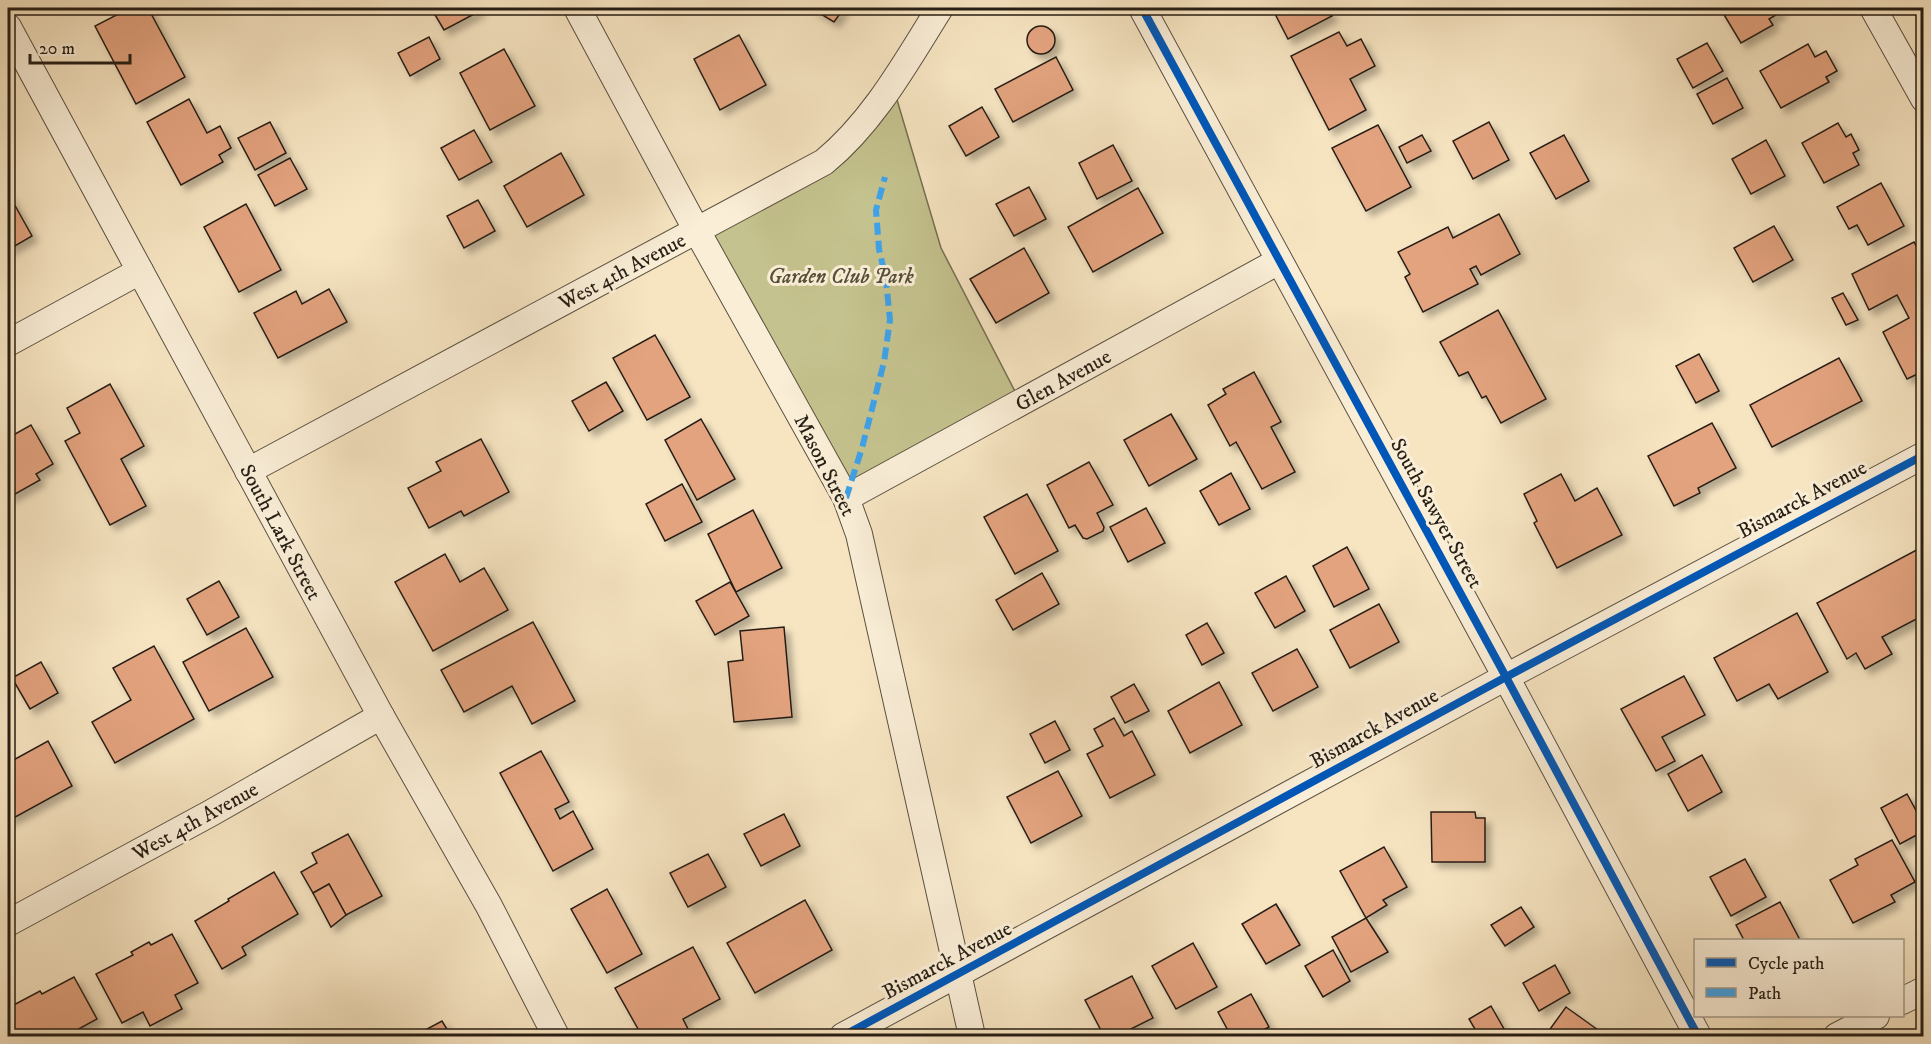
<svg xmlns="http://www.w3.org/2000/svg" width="1931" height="1044" font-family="'IM FELL DW Pica',serif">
  <defs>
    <filter id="shadow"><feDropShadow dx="5.5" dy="5.5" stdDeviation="3" flood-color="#0004"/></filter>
  </defs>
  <rect width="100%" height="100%" fill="#f7e5c2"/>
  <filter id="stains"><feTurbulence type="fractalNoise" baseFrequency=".00333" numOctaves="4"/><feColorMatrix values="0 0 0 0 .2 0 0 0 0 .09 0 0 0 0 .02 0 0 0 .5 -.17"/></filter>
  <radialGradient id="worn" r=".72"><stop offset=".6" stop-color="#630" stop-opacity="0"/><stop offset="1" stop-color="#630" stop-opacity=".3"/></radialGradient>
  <path fill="#c4c28e" stroke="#757052" stroke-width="1.5" d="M892,83L941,248L1021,403L846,498L697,231L803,174Z"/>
  <g fill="#e3a37f" stroke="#261e15" stroke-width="1.5" filter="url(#shadow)">
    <path d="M130,8H148L185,77L136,104L95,26Z"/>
    <path d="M431,8H478L480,11L444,30Z"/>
    <path d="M811,8H844L834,22Z"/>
    <path d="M1272,8H1327L1332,16L1288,39Z"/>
    <path d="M1720,8H1779L1781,12L1769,19L1773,25L1741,43Z"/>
    <circle cx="1041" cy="40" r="14"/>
    <path d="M1339,32L1347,46L1361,39L1375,66L1350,79L1366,110L1329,130L1291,56Z"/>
    <path d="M739,35L766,85L720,110L694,59Z"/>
    <path d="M429,37L440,59L410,76L398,53Z"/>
    <path d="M1707,43L1723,71L1693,88L1677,59Z"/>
    <path d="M1808,44L1815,57L1826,51L1837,71L1826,77L1829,82L1781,108L1760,71Z"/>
    <path d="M504,49L535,106L490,130L460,73Z"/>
    <path d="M1056,57L1073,90L1013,122L995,89Z"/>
    <path d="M1727,78L1743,108L1713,124L1697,94Z"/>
    <path d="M189,99L207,133L220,126L231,148L219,155L223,162L181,185L147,122Z"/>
    <path d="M982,107L999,137L966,156L949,126Z"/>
    <path d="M270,122L286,153L255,170L238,138Z"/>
    <path d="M1489,122L1509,160L1473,179L1453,141Z"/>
    <path d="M1838,123L1846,137L1851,134L1859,150L1853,153L1859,165L1824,183L1802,143Z"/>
    <path d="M1378,125L1411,187L1366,211L1332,148Z"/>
    <path d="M474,130L492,162L459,180L441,148Z"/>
    <path d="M1422,135L1431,151L1407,163L1399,147Z"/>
    <path d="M1564,135L1589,181L1556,199L1530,153Z"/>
    <path d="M1766,140L1785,176L1751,194L1732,159Z"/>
    <path d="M1113,145L1132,181L1097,199L1079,163Z"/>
    <path d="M561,153L584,195L527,227L504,186Z"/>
    <path d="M290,158L307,189L275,206L258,175Z"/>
    <path d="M1881,183L1904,226L1868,245L1857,225L1849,229L1837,207Z"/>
    <path d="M1029,187L1046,219L1014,236L996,204Z"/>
    <path d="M1138,188L1163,233L1093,272L1068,227Z"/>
    <path d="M8,193L32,236L8,250Z"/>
    <path d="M478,200L495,231L464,248L447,216Z"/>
    <path d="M246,204L281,270L239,292L204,227Z"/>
    <path d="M1499,214L1520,254L1481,275L1476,266L1470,269L1478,284L1423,312L1405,277L1410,274L1398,252L1448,227L1453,238Z"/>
    <path d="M1774,226L1793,260L1753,282L1734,248Z"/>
    <path d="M1914,242L1924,261V371L1907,379L1883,332L1909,318L1897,295L1869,310L1852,274Z"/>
    <path d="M1024,248L1049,293L996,323L970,279Z"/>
    <path d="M329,289L347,322L278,358L254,313L296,291L302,304Z"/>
    <path d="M1843,293L1858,320L1846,325L1832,298Z"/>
    <path d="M1498,310L1546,399L1501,423L1486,396L1482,398L1468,372L1459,376L1440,342Z"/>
    <path d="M655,335L690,397L647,420L613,358Z"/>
    <path d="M1699,354L1719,391L1696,403L1676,366Z"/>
    <path d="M1839,358L1862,401L1772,447L1750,405Z"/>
    <path d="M1254,372L1281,422L1271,427L1295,472L1262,489L1236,442L1230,446L1208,405L1226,394L1223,389Z"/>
    <path d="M606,382L623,411L589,431L572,401Z"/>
    <path d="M110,384L144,446L121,459L146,506L110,525L65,441L80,433L67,408Z"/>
    <path d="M1171,414L1197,459L1149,486L1124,440Z"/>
    <path d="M701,419L735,479L697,500L665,440Z"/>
    <path d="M1712,423L1736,468L1698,488L1700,493L1674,506L1648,456Z"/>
    <path d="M31,425L53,464L36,474L40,480L8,498V438Z"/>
    <path d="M481,439L509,492L464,516L461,511L429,528L408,488L441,471L436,462Z"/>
    <path d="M1089,462L1113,505L1097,513L1104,527L1103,531L1087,539L1083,538L1075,525L1069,528L1047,485Z"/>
    <path d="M1231,473L1250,509L1219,525L1200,491Z"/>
    <path d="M1561,474L1575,501L1597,488L1622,535L1557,568L1534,523L1537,521L1524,494Z"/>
    <path d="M682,484L702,522L665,541L646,504Z"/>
    <path d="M1027,494L1058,551L1015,574L984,517Z"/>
    <path d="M1146,508L1165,543L1128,562L1110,527Z"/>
    <path d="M753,510L782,568L736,592L708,534Z"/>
    <path d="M1924,546V615L1882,637L1892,654L1865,669L1856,653L1847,659L1817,603Z"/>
    <path d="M1347,547L1369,589L1334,607L1313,566Z"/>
    <path d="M445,554L460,582L484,568L508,610L433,651L395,582Z"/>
    <path d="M1042,573L1059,604L1013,630L996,600Z"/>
    <path d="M1286,576L1305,611L1275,628L1255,593Z"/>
    <path d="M219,581L239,617L207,635L187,599Z"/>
    <path d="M730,582L749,616L715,635L696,601Z"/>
    <path d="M1379,604L1399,642L1350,668L1330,630Z"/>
    <path d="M1797,613L1828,672L1778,699L1769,684L1737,701L1714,658Z"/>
    <path d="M533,622L575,701L532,724L512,686L464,712L441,670Z"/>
    <path d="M1207,623L1224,653L1202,665L1186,635Z"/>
    <path d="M784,627L792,717L734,722L728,662L743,660L740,631Z"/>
    <path d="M246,628L273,677L209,711L183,662Z"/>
    <path d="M154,646L194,719L115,763L92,722L131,700L113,668Z"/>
    <path d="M1297,649L1318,687L1273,711L1252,673Z"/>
    <path d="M41,662L58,693L30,709L12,678Z"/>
    <path d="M1684,676L1705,715L1662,737L1675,761L1656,771L1621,709Z"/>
    <path d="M1219,682L1242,725L1190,753L1168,711Z"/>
    <path d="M1134,684L1149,711L1125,723L1111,697Z"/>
    <path d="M1114,718L1124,736L1132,731L1155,775L1110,798L1087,754L1103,746L1094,729Z"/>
    <path d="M1055,721L1070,750L1045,763L1030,734Z"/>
    <path d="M48,741L72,786L8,821V763Z"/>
    <path d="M541,751L569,802L555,809L560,819L573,811L593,849L553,871L500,773Z"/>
    <path d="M1702,755L1722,792L1688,811L1668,774Z"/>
    <path d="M1058,771L1082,816L1031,843L1007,797Z"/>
    <path d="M1907,794L1924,825V831L1900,844L1881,808Z"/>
    <path d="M1431,812H1475L1476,818H1485V862H1432Z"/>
    <path d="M784,814L800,846L761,866L744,834Z"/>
    <path d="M348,834L382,896L346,915L329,884L313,893L301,872L317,863L312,853Z"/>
    <path d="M1892,840L1915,882L1891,895L1895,902L1853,923L1830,880L1858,865L1855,859Z"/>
    <path d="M1384,847L1407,887L1383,900L1387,905L1366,918L1340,871Z"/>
    <path d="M708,854L726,887L688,907L670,873Z"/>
    <path d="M1745,859L1766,897L1731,916L1710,877Z"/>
    <path d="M274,872L298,914L242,947L246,955L222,969L195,921L229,901L228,899Z"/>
    <path d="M329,884L346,915L331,927L313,893Z"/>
    <path d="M607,889L642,954L607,973L571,909Z"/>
    <path d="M805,900L832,950L755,993L727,943Z"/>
    <path d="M1780,902L1800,940H1744L1736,925Z"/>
    <path d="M1276,904L1300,945L1266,964L1242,924Z"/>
    <path d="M1521,907L1534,927L1505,946L1491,925Z"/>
    <path d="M1366,918L1388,952L1351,972L1332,937Z"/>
    <path d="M172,934L198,983L175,995L182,1009L150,1026L143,1012L122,1023L96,974L133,955L131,952L149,942L151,945Z"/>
    <path d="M1193,943L1217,987L1176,1009L1152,966Z"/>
    <path d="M693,947L720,999L683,1019L688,1029L675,1036H642L615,988Z"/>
    <path d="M1333,950L1350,981L1323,997L1305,966Z"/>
    <path d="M1555,965L1570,993L1539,1011L1523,983Z"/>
    <path d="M1132,976L1153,1018L1117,1036H1104L1085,1000Z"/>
    <path d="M74,977L97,1019L66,1036H8V1008L40,991L42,994Z"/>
    <path d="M1251,994L1269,1027L1252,1036H1231L1218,1012Z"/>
    <path d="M1491,1006L1508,1036H1479L1469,1019Z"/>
    <path d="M1566,1007L1605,1035L1604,1036H1545Z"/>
    <path d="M442,1021L451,1036H414Z"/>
  </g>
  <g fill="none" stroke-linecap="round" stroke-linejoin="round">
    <g stroke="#5a5040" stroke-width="28">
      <g id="street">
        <path d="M577,8L697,231L846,498L859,534L972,1036"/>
        <path d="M1142,8L1506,677L1698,1036"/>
        <path d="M1873,8L1924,99"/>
        <path d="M8,27L381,716L489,906L556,1036"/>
        <path d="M8,343L140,271"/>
        <path d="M248,471L824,162C874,121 906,62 940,8"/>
        <path d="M846,498L1279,261"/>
        <path d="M8,923L211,813L381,716"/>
        <path d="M1902,1001L1924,990"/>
        <path d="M843,1036L1506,677L1924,455"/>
        <path d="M1837,1036L1876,1016"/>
      </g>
    </g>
    <use href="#street" stroke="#faeed7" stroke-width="26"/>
    <path stroke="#3ea2ea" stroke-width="6" stroke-dasharray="12 6" stroke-linecap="butt" d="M846,498L862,448L884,362L890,320L886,280L879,249L876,210L885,177"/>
    <g stroke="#faeed7" stroke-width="11">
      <g id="cycleway">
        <path d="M1142,8L1506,677L1698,1036"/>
        <path d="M843,1036L1506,677L1924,455"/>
      </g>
    </g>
    <use href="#cycleway" stroke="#0057b8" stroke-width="8"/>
  </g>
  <g text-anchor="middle" stroke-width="6" stroke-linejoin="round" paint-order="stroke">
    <g font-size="21" fill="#261e15" stroke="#faeed7">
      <text transform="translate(622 271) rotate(-28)" y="7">West 4th Avenue</text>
      <text transform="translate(1063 380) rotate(-29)" y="7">Glen Avenue</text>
      <text transform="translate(825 465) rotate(63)" y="7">Mason Street</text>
      <text transform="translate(1802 499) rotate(-28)" y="7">Bismarck Avenue</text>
      <text transform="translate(1437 513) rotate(61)" y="7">South Sawyer Street</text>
      <text transform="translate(281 532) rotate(62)" y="7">South Lark Street</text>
      <text transform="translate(1374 728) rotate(-29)" y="7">Bismarck Avenue</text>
      <text transform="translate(195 821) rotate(-29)" y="7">West 4th Avenue</text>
      <text transform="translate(947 960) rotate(-28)" y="7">Bismarck Avenue</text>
    </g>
    <g font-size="21" font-style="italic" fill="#554f39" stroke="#faeed7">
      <text x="841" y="283">Garden Club Park</text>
    </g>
  </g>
  <rect width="1931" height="1044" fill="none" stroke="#f7e5c2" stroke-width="30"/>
  <rect x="9" y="9" width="1913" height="1026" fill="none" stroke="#261e15" stroke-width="3"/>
  <rect x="15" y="15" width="1901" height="1014" fill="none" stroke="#261e15" stroke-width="1.5"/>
  <rect x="1694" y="939" width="210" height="78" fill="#faeed7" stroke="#a59b89" stroke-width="1.5"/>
  <rect x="1706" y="958" width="30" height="9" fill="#0057b8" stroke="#a59b89" stroke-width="1.5"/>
  <text x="1748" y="969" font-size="18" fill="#261e15">Cycle path</text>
  <rect x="1706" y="988" width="30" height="9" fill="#3ea2ea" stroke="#a59b89" stroke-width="1.5"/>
  <text x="1748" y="999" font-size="18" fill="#261e15">Path</text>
  <path d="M30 54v9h100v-9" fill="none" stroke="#261e15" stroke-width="3"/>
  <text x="39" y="54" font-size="18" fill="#261e15" stroke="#faeed7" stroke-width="4.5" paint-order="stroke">20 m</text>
  <rect width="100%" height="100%" filter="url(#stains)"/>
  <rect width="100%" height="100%" fill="url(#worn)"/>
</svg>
